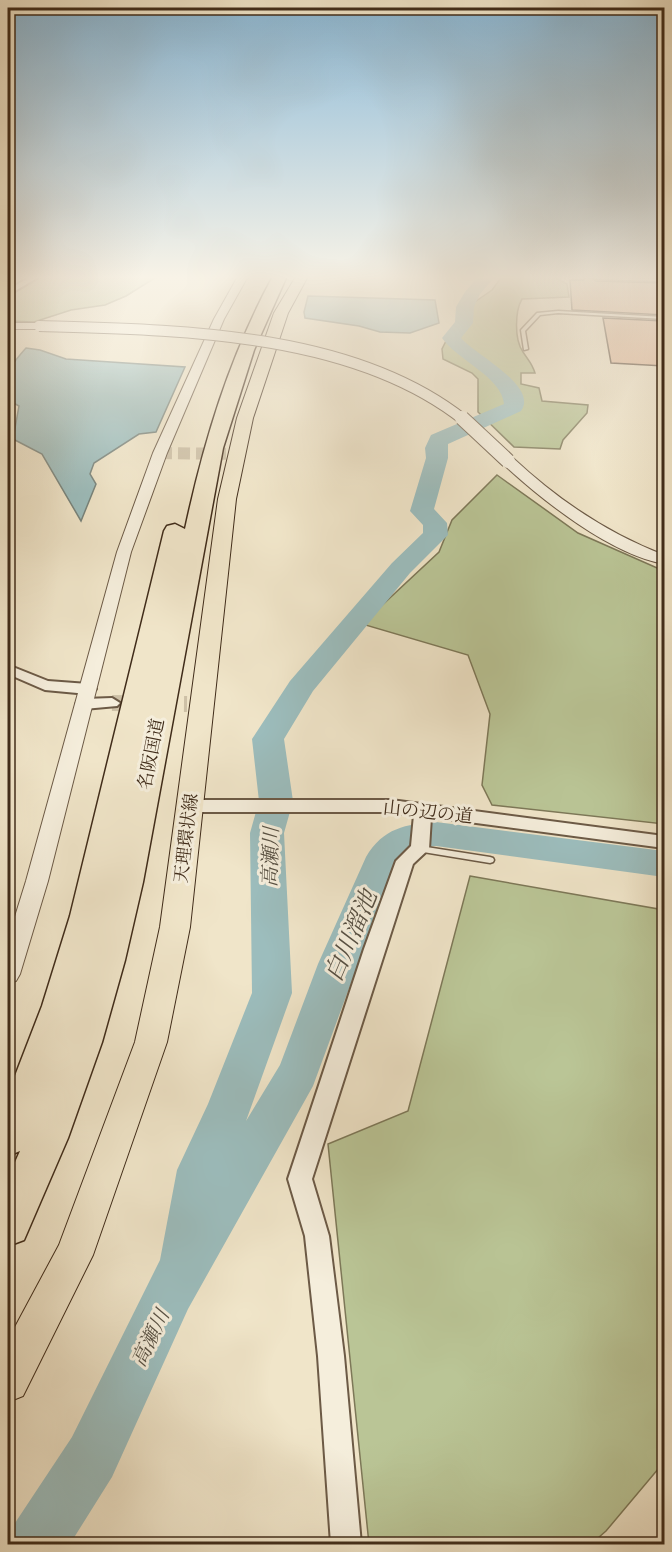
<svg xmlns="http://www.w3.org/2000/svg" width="672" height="1552" font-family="Alegreya,'Noto Serif JP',serif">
  <rect width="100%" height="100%" fill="#f0e5c9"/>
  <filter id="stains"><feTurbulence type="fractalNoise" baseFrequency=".00333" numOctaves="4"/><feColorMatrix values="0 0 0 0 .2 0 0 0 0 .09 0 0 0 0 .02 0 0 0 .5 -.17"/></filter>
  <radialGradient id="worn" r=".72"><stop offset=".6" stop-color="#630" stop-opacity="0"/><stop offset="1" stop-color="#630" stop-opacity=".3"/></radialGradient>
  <g fill="#bac596" stroke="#7d7858" stroke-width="1.5">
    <path d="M37,278H155L126,296L105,305L71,310L34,322L8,321L10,309L8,297Z"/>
    <path d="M501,278H556L567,284L569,297L522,299C515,311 514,339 523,352C528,360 532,363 535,373H521V384L539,388L542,401L588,405L587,413L563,440L560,449L514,447L478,412V379L472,373L443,359L442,349L447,339L463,324L469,306L492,290Z"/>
    <path d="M497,475L578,533L664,571V824L492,805L482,785L490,714L468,655L362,624L439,552L452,520Z"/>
    <path d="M470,876L664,910V1462L606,1531L591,1544H369L328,1144L408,1111Z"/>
  </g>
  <g fill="#9cbdbd" stroke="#77837c" stroke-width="1.5">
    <path d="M308,296L435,300L439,323L410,333L380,332L359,326L305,318L304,312Z"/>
    <path d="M26,348L40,350L66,359L185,367L156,432L139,434L94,463L90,474L96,484L81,521L42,454L13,439L19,406L8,400C7,369 5,372 26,348Z"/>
  </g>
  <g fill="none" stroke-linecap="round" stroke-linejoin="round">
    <path fill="#9cbdbd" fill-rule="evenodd" d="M477,278H494L480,294L474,307L473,323L461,338C474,354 539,386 521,411L448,444V458L434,509L447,523L448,535L410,573L313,691L284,739L293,801L284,833L292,993L246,1121L280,1065L318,964L366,857C383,828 406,824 436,822L664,851V877L436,846L418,848L399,864L358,964L313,1086L188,1309L112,1477L70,1544H8L15,1523L72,1437L160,1260L177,1170L208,1104L252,993L250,833L259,801L252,739L290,681L392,563L423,533V525L410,511L426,458L425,448L431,435L504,404C502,377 457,360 442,338L455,322L456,307L465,292Z"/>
  </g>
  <g fill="#e3b592" stroke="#402c1a" stroke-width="1.5">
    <path d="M584,278H592L596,281L664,283V315L572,310L570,280H584Z"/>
    <path d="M603,318L664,321V366L611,363Z"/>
  </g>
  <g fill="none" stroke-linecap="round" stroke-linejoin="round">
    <path stroke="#cdc0a6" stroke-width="12" stroke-dasharray="12 6" stroke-linecap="butt" d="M160,453L237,454"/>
    <path stroke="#cdc0a6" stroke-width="16" stroke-dasharray="16 8" stroke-linecap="butt" d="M112,703L187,704"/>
    <g stroke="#6c5a46" stroke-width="3">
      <g id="service">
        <path d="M594,278L664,279V281L596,279Z"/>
        <path d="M558,311L664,317V319L558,313L540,315L525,331L528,349L524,350L521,330L537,313Z"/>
        <path d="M420,846L490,857L493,858L494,860L493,862L490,863L417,851L416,849L417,847Z"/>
      </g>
    </g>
    <g stroke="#6c5a46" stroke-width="4">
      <g id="minor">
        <path d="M28,278H37L8,295V290Z"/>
        <path d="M8,665L48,681L88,684L96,689L88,694L45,690L8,674Z"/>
        <path d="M112,698L120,703L117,706L84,709L76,704L84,699Z"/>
        <path d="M189,800H391L664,836V848L431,817L429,849L413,864L312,1179L329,1236L344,1356L361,1544H331L318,1356L305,1236L288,1179L364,949L396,861L411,846L414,815L391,812H189L183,810L180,806L183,802Z"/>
      </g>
    </g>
    <g stroke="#6c5a46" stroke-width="2">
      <g id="tertiary">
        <path d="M237,278H247L224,319L167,453L131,552L48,881L20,974L16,981L8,983V939L26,881L117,552L153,453L214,319Z"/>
        <path d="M8,323H39L44,326L39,329H8Z"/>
        <path d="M508,457L513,458C558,500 607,533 664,555V564C610,554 543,501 503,464L501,461Z"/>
      </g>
    </g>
    <g stroke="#402c1a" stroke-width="2">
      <path id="primary" d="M295,278H307L288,313L253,418L236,499L190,927L167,1042L93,1255L23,1396L8,1402V1340L59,1245L135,1042L160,927L218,499L237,418L274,313Z"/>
    </g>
    <g stroke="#402c1a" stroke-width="3">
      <path id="motorway" d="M272,278H286L254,350L223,448L143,882L125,960L102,1042L68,1138L24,1240L8,1246V1178L20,1151L8,1156V1094L42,1006L70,916L164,531L167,526L175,524L185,529C204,441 229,358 272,278Z"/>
    </g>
    <use href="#service" fill="#f5eedc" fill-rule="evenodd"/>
    <use href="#minor" fill="#f5eedc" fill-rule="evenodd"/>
    <use href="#tertiary" fill="#f5eedc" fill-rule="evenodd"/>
    <use href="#primary" fill="#f0e5c9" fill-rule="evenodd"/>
    <use href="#motorway" fill="#f0e5c9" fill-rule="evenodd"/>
    <g stroke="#6c5a46" stroke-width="12" stroke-linecap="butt">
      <path id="tertiary-bridge-far1" d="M39,326C176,330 352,331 464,420"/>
    </g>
    <g stroke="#6c5a46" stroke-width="16" stroke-linecap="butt">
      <path id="tertiary-bridge" d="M462,418L508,461"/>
    </g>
    <use href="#tertiary-bridge-far1" stroke="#f5eedc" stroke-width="10"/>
    <use href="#tertiary-bridge" stroke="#f5eedc" stroke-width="14"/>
  </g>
  <linearGradient id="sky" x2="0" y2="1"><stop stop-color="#89b8d7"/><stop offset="0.56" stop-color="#f8f3e7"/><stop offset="1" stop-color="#f8f3e7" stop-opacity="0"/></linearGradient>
  <rect width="672" height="495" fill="url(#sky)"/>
  <g text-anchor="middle" stroke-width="6" stroke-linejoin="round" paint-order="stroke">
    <g font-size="18" fill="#402c1a" stroke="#f5eedc">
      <text transform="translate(151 754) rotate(-79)" y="6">名阪国道</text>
      <text transform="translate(428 812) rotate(6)" y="6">山の辺の道</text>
      <text transform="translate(186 838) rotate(-83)" y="6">天理環状線</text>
    </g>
    <g font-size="20" font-style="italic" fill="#575043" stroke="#f5eedc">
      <text transform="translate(270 857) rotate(-88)" y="7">高瀬川</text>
      <text transform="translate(150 1338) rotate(-64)" y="7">高瀬川</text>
    </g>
    <g font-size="24" font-style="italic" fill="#575043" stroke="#f5eedc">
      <text transform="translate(351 936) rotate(-67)" y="8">白川溜池</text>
    </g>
  </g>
  <rect width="672" height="1552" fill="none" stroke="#f0e5c9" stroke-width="30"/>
  <rect x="9" y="9" width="654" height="1534" fill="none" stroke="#402c1a" stroke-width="3"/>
  <rect x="15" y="15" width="642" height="1522" fill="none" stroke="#402c1a" stroke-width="1.5"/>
  <rect width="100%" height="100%" filter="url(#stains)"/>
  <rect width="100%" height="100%" fill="url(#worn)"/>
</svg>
